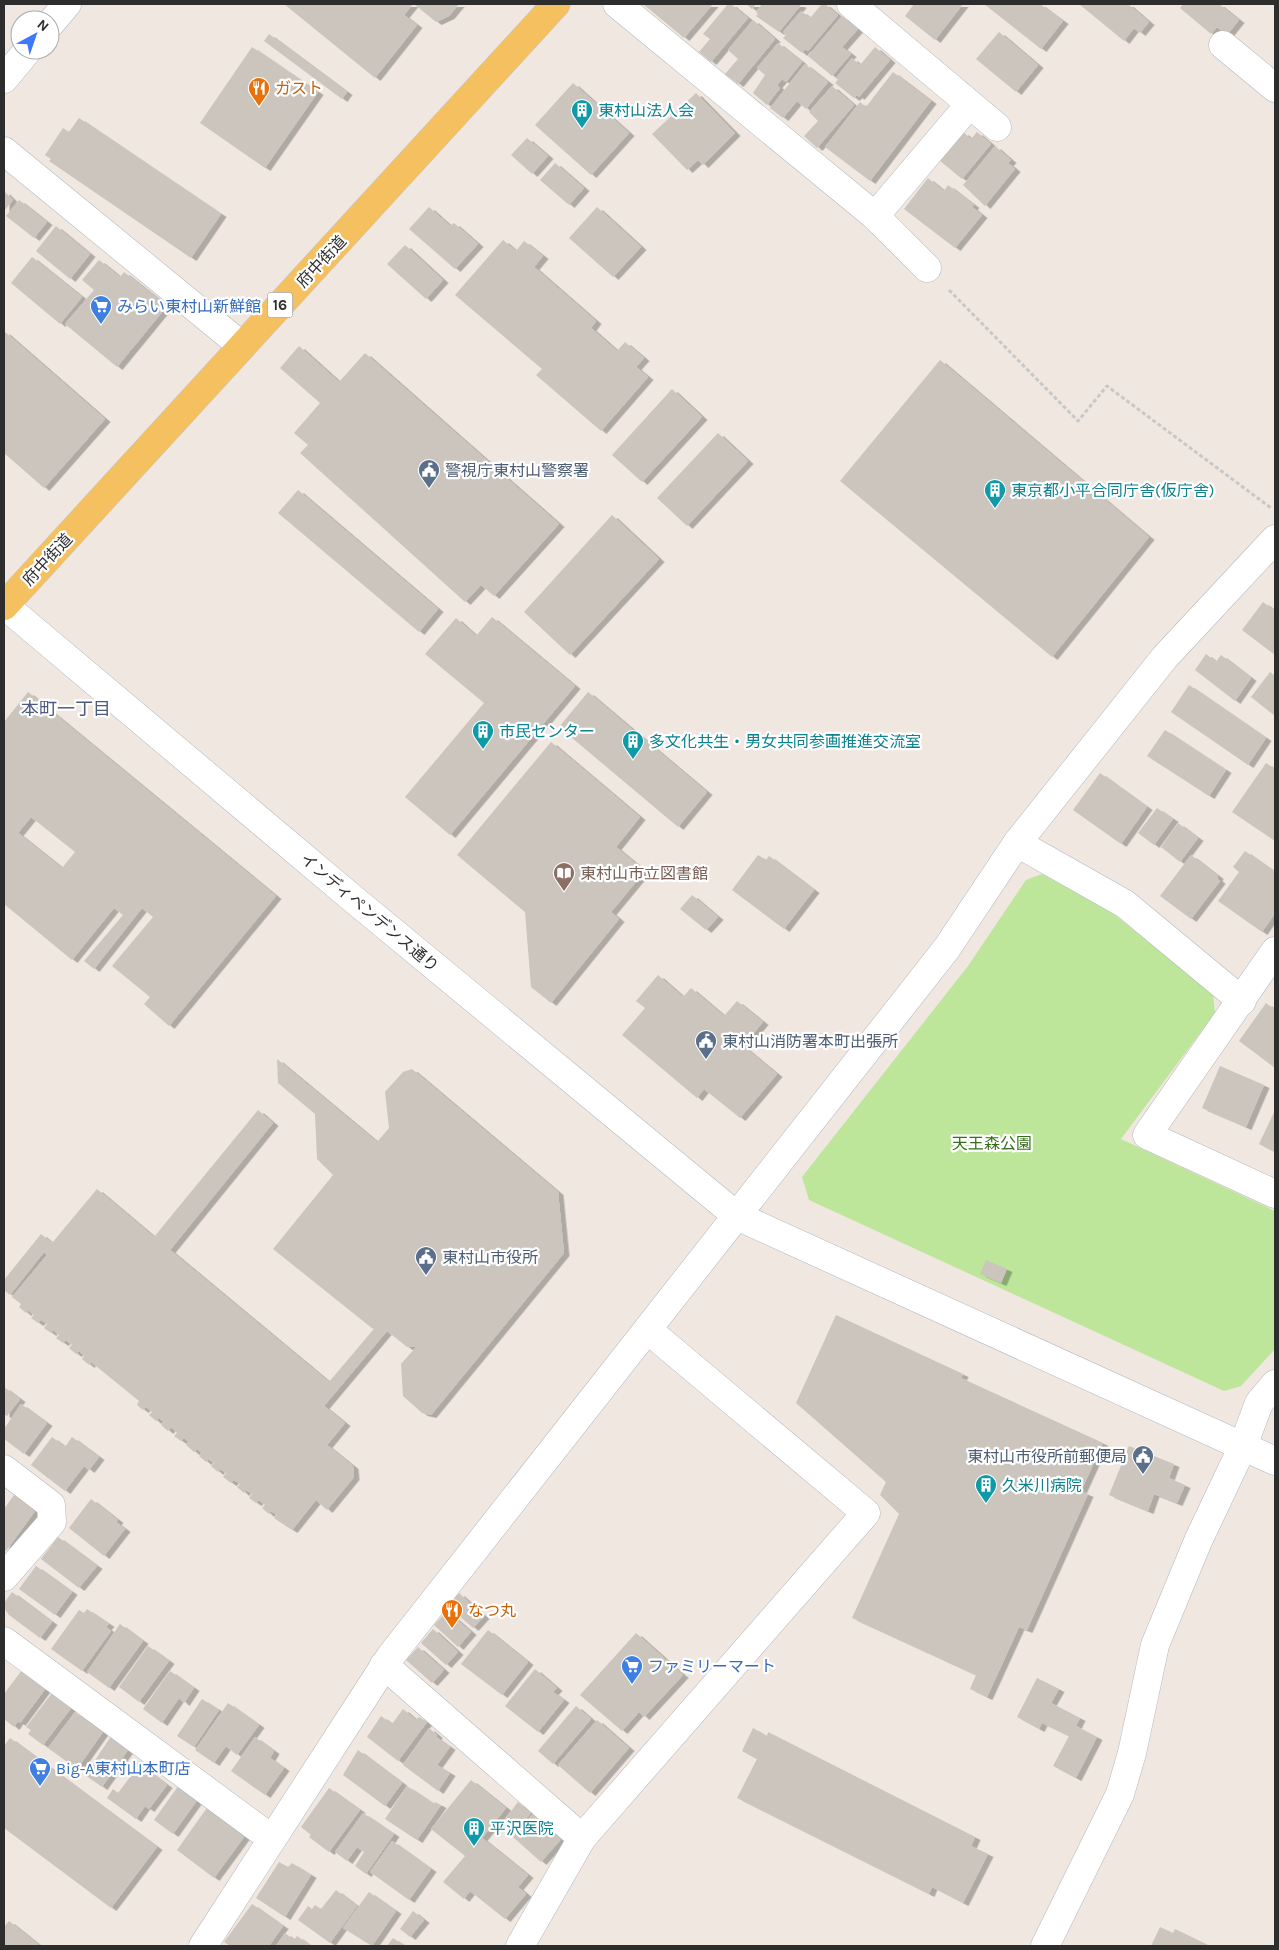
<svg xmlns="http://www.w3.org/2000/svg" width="1279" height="1950" font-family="Karla,'Noto Sans JP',sans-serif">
  <defs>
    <filter id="shadow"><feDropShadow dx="5.5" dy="3" stdDeviation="0" flood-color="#0004"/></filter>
  </defs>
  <rect width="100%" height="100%" fill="#efe7e0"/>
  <path fill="#bee69b" d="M1042,874L1101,904L1213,994L1215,1013L1121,1139L1275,1211V1349L1241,1386L1224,1391L809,1200L802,1177L968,966L1026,880Z"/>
  <g fill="#cbc5be" fill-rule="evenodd" filter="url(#shadow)">
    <path d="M284,4H413L404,15L417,25L375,78Z"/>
    <path d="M414,4H459L449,16L436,22Z"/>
    <path d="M643,4H713L684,38Z"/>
    <path d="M728,4H731L748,18L711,62L699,52L710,39L703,34Z"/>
    <path d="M746,4H756L752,9Z"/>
    <path d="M762,4H799L801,5L779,32L756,16L758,14L756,12Z"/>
    <path d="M822,4H825L838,15L808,51L805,49L802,53L783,38L786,35L783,32L801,11L810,18Z"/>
    <path d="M914,4H963L935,40L905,16Z"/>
    <path d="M984,4H1040L1063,21L1041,49Z"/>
    <path d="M1079,4H1128L1149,22L1140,33L1134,28L1124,41Z"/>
    <path d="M1183,4H1219L1239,20L1227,35L1217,27L1211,34L1180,8Z"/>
    <path d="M842,16L858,29L842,47L851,54L832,76L808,56Z"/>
    <path d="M753,20L775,39L738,84L725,74L738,59L728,50Z"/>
    <path d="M999,32L1038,65L1016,92L976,59Z"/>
    <path d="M269,34L347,92L342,99L264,41Z"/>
    <path d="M778,43L802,62L786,82L782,79L777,85L780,88L767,105L753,93L765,75L757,68Z"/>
    <path d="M252,47L318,92L265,168L200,123Z"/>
    <path d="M875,47L890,60L859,97L857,95L854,98L835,83L838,80L836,78L852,58L860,65Z"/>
    <path d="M805,64L828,82L806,109L797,101L783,118L770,108Z"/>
    <path d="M893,72L931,101L870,181L825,147L860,102L866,107Z"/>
    <path d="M573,83L629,133L591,175L535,125Z"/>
    <path d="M832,86L854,105L817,148L804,136L818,121L809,112Z"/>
    <path d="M696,93L735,133L703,165L698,160L687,170L652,134Z"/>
    <path d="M79,118L221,214L191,258L49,161L51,159L45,155L63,128L69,132Z"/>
    <path d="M963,132L971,139L977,132L991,144L962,179L939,160Z"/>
    <path d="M527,138L548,156L532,174L511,155Z"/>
    <path d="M995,146L1011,160L1008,163L1015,169L985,206L963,185Z"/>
    <path d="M555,163L584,188L569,205L540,180Z"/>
    <path d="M928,178L944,191L948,185L974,205L972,207L982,215L955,248L904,209Z"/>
    <path d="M4,191L13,200L4,211Z"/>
    <path d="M19,200L47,222L34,238L6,216Z"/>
    <path d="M429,207L450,226L454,223L478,244L455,269L409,229Z"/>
    <path d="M597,207L641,247L613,277L569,238Z"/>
    <path d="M56,226L90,254L70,279L36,251Z"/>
    <path d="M503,240L516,251L524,241L543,256L534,267L596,321L591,328L617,351L625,342L644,358L636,367L648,377L601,431L536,375L542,369L455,295Z"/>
    <path d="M405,245L443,280L426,299L387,264Z"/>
    <path d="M32,257L82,297L60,324L11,283Z"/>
    <path d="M99,260L120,277L124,272L167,306L117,367L65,324L94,290L82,280Z"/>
    <path d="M4,331L105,419L44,488L4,453Z"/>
    <path d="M299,346L339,382L365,353L559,524L494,596L481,585L465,602L300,453L308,445L294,433L320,403L280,368Z"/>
    <path d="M940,360L1149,537L1052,657L840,481Z"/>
    <path d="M672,389L702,417L642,482L612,455Z"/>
    <path d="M718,433L748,461L687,526L657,498Z"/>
    <path d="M298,490L438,609L419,632L278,513Z"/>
    <path d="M612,515L659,559L570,655L524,612Z"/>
    <path d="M1263,602L1275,611V655L1242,630Z"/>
    <path d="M492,617L575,686L450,835L405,797L484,703L425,654L456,618L476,636Z"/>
    <path d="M1206,654L1216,662L1221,655L1251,678L1235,701L1195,670Z"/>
    <path d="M1270,672L1275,676V716L1251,697Z"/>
    <path d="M1189,685L1266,738L1248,765L1171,712Z"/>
    <path d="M28,692L276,896L169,1026L144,1004L150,997L112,966L153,917L142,908L94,969L84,961L123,915L114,908L72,960L4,904V722ZM31,817L75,852L62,868L18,833Z"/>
    <path d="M588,692L707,792L678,827L559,727Z"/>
    <path d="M1165,730L1226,770L1209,796L1147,756Z"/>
    <path d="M551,742L640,817L616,847L645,871L611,912L619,919L551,1003L531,987L525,912L457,855Z"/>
    <path d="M1266,763L1275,769V841L1232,812Z"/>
    <path d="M1100,773L1147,807L1121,844L1073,810Z"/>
    <path d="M1157,808L1173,819L1154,845L1138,833Z"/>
    <path d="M1178,823L1198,838L1180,862L1161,847Z"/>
    <path d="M1245,851L1275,872V913L1262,932L1218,901L1239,872L1233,867Z"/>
    <path d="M758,855L766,860L769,856L814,890L784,929L732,890Z"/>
    <path d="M1191,855L1218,876L1217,878L1220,881L1191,919L1160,896Z"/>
    <path d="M692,895L718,917L706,930L680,909Z"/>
    <path d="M658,975L683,997L691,988L724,1016L737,1001L763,1022L743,1046L777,1074L740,1118L704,1089L697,1098L622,1035L645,1008L636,1001Z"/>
    <path d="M1266,1003L1275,1010V1068L1239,1041Z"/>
    <path d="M277,1059L377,1142L389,1128L385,1092L403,1072L412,1069L558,1192L564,1253L431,1415L422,1413L403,1396L401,1364L416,1347H407L387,1331L324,1406L345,1423L327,1445L353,1466L354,1477L327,1510L316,1500L292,1530L274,1518L277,1515L271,1511L269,1514L262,1508L265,1505L259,1500L256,1503L249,1498L252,1494L246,1490L244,1493L237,1487L240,1484L234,1480L231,1483L223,1477L226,1473L220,1469L218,1472L211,1466L214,1463L208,1459L206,1462L199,1456L202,1453L197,1449L194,1452L186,1445L189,1442L184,1438L181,1441L174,1436L177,1433L171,1427L168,1431L161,1425L164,1422L159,1418L156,1421L149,1415L152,1412L146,1407L143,1410L137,1405L139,1401L91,1362L89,1365L82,1359L84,1356L79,1351L76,1354L69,1348L72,1345L66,1340L63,1343L56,1338L59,1335L53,1330L51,1333L44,1328L47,1324L41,1320L38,1323L31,1318L34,1315L28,1310L26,1313L19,1307L21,1304L12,1297L47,1255L44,1252L10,1295L4,1290V1280L41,1234L52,1243L97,1189L154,1237L258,1110L273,1123L170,1250L329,1382L378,1324L373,1329L273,1249L333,1175L317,1159L315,1114L278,1083Z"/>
    <path d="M1220,1066L1264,1085L1246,1127L1202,1108Z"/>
    <path d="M1275,1110V1152L1259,1144Z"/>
    <path d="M986,1260L1007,1269L1001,1283L980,1274Z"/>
    <path d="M836,1315L963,1374L961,1378L1103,1443L1081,1491L1088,1494L1027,1630L1019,1627L987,1697L970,1689L976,1675L852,1618L899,1514L880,1495L886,1482L796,1403Z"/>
    <path d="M4,1387L20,1399L7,1416L4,1414Z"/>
    <path d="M21,1404L47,1423L24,1454L4,1439V1429Z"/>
    <path d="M52,1437L65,1447L72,1437L99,1457L89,1470L84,1466L65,1491L31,1465Z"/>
    <path d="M1129,1446L1174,1464L1169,1478L1185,1485L1177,1503L1154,1494L1148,1511L1109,1495Z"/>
    <path d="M14,1495L35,1511L6,1551L4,1550V1509Z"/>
    <path d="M91,1499L118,1520L116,1522L125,1529L104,1556L69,1528Z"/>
    <path d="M58,1537L97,1566L79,1588L41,1559Z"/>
    <path d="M36,1566L72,1592L55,1615L19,1589Z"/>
    <path d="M12,1592L52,1622L40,1638L9,1615L4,1608V1603Z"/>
    <path d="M459,1593L484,1616L473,1628L448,1606Z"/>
    <path d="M87,1609L109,1624L106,1627L111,1631L82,1671L51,1649L79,1610L84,1613Z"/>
    <path d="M447,1611L471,1632L458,1647L434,1625Z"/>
    <path d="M120,1624L143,1641L109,1688L87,1672Z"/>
    <path d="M433,1629L458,1652L446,1665L421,1643Z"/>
    <path d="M488,1630L528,1662L502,1695L461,1664Z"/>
    <path d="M636,1633L683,1675L644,1717L639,1712L622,1731L580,1695Z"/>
    <path d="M148,1646L169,1661L139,1702L119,1687Z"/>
    <path d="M418,1647L444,1670L432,1683L406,1660Z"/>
    <path d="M535,1669L557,1688L553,1692L564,1700L538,1732L505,1706Z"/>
    <path d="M22,1670L46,1688L20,1723L18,1721L14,1727L4,1719V1694Z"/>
    <path d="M170,1671L194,1688L184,1703L179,1698L162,1723L143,1709Z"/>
    <path d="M1037,1678L1059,1689L1051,1703L1080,1718L1076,1726L1097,1737L1076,1778L1053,1766L1069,1736L1042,1723L1039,1729L1017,1717Z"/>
    <path d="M52,1693L72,1707L43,1745L28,1734L31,1730L26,1727Z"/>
    <path d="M202,1699L219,1710L194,1747L177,1736Z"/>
    <path d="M228,1703L259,1725L237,1755L226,1746L214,1763L195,1750Z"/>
    <path d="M576,1706L591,1719L553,1764L538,1751Z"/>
    <path d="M403,1709L416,1720L419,1717L427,1722L398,1761L367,1737L381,1716L392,1724Z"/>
    <path d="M75,1712L103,1732L77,1769L48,1748Z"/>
    <path d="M597,1720L629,1748L590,1793L558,1765Z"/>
    <path d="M429,1728L437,1735L436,1737L450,1747L437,1765L450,1773L438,1791L403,1765Z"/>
    <path d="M753,1728L767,1736L768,1732L975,1837L971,1846L988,1854L963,1903L932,1887L929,1894L737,1798L757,1759L742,1751Z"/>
    <path d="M112,1735L130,1747L102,1787L85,1775Z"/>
    <path d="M255,1737L274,1751L270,1758L284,1768L265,1795L231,1771Z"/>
    <path d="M10,1738L157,1847L111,1908L4,1828V1746Z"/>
    <path d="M358,1750L402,1783L385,1806L343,1775Z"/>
    <path d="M135,1761L167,1785L149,1809L145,1806L136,1819L107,1798L113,1789L118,1793L133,1773L129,1769Z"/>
    <path d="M471,1780L506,1808L482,1838L528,1875L518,1887L526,1894L505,1919L470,1891L464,1899L443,1882L465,1856L431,1829Z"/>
    <path d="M179,1785L198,1799L173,1834L154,1820Z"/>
    <path d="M407,1786L434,1804L435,1802L441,1805L417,1840L385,1819Z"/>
    <path d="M329,1788L360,1810L329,1852L309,1837L311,1835L301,1827Z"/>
    <path d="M518,1802L531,1813L514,1833L502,1823Z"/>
    <path d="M209,1805L247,1833L214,1878L177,1850Z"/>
    <path d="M363,1813L394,1834L366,1874L355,1866L364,1852L357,1847L347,1861L335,1852Z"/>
    <path d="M533,1814L562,1838L541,1862L513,1837Z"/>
    <path d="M392,1841L431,1869L409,1900L370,1872Z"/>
    <path d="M279,1862L288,1867L292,1863L311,1875L285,1917L256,1898Z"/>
    <path d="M336,1890L357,1906L330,1943L298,1920L308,1906L312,1909L315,1905L321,1909Z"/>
    <path d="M369,1892L396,1911L372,1946L343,1928Z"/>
    <path d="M252,1904L283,1926L269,1946H230L224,1942Z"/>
    <path d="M413,1911L424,1920L410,1937L400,1929Z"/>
    <path d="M9,1921L39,1945L4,1946V1927Z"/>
    <path d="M1160,1927L1173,1933L1175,1929L1210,1946H1151Z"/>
    <path d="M285,1933L294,1940L297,1936L311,1946H276Z"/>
    <path d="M393,1938L405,1946H387Z"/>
  </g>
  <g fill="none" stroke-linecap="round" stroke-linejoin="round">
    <g stroke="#b3b7c1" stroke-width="29">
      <g id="minor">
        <path d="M617,4L875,216L927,268"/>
        <path d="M851,4L997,127"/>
        <path d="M50,24L67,4"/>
        <path d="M1223,45L1275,88"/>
        <path d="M4,79L28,50"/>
        <path d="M4,151L242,346"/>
        <path d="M875,216L969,105"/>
        <path d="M4,605L352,898L737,1216L1275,1461"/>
        <path d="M1017,843L1125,904L1242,1001"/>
        <path d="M1275,951L1147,1135L1275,1194"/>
        <path d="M4,1469L51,1505L52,1522L4,1577"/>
        <path d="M4,1641L272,1839"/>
        <path d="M384,1665L582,1838"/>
        <path d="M203,1946L390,1657L947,948L1017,843L1165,657L1275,539"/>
        <path d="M520,1946L582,1838L866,1513L648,1330"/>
        <path d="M1045,1946L1120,1794L1132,1753L1155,1645L1198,1541L1243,1446L1259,1403L1275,1384"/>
      </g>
    </g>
    <g stroke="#c8c8c8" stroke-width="29">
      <path id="major" d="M4,606L556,4"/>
    </g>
    <path stroke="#c8c8c8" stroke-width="3" stroke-dasharray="4 2.5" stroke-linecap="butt" d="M949,290L1078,421L1107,386L1271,508"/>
    <use href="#minor" stroke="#fff" stroke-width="28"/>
    <use href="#major" stroke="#f5c05f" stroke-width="28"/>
  </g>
  <defs>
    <g id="restaurant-pin" transform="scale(1.125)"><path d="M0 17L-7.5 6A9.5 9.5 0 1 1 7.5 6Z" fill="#e8710a" stroke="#fff"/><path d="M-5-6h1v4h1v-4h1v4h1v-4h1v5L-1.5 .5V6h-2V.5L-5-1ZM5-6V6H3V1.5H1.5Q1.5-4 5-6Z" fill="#fff"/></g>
    <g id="building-pin" transform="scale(1.125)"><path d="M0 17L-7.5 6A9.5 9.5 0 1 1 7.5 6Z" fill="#0f9aa8" stroke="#fff"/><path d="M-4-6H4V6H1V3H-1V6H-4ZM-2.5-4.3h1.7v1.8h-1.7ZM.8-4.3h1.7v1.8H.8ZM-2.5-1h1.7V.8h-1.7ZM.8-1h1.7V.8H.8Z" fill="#fff"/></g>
    <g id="supermarket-pin" transform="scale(1.125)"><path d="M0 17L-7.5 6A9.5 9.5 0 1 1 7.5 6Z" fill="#3f7fe0" stroke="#fff"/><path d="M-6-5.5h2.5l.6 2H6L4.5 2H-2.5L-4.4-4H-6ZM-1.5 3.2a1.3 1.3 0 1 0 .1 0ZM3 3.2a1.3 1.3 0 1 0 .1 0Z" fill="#fff"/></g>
    <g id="civic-pin" transform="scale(1.125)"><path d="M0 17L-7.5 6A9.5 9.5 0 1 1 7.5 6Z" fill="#5c6f8a" stroke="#fff"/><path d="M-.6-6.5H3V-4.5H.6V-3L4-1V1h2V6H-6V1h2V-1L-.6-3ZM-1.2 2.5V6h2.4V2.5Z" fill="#fff"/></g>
    <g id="library-pin" transform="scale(1.125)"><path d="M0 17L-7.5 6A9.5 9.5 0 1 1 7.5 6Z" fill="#8d6e63" stroke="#fff"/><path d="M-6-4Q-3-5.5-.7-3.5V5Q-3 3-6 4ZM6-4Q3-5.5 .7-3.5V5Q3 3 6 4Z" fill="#fff"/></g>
  </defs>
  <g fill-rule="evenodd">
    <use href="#restaurant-pin" x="259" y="88"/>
    <use href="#building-pin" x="582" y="110"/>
    <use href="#supermarket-pin" x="101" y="306"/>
    <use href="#civic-pin" x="429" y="470"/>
    <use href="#building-pin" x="995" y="490"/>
    <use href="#building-pin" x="483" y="731"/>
    <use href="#building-pin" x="633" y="741"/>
    <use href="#library-pin" x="564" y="873"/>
    <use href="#civic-pin" x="706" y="1041"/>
    <use href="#civic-pin" x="426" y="1257"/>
    <use href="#civic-pin" x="1143" y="1456"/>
    <use href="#building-pin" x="986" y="1485"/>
    <use href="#restaurant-pin" x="452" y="1610"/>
    <use href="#supermarket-pin" x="632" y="1666"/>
    <use href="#supermarket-pin" x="40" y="1768"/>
    <use href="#building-pin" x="474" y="1828"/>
  </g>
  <g text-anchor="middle" stroke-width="4.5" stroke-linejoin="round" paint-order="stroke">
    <rect fill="#fff" stroke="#6c6c6c" stroke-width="1" x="267.5" y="292.5" width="25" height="25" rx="4"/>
    <g font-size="15" font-weight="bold" fill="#2d2d2d">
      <text x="280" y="310">16</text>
    </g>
    <g font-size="16" fill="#c56008" stroke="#fff" text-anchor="start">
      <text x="275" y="94">ガスト</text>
      <text x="468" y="1616">なつ丸</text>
    </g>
    <g font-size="16" fill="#0d838f" stroke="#fff" text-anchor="start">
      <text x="598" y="116">東村山法人会</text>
      <text x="1011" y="496">東京都小平合同庁舎(仮庁舎)</text>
      <text x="499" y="737">市民センター</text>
      <text x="649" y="747">多文化共生・男女共同参画推進交流室</text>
      <text x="1002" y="1491">久米川病院</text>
      <text x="490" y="1834">平沢医院</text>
    </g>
    <g font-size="16" fill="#2d2d2d" stroke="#fff">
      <text transform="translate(321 261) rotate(-47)" y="6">府中街道</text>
      <text transform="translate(47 559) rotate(-47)" y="6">府中街道</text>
      <text transform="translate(370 912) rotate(40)" y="6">インディペンデンス通り</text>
    </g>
    <g font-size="16" fill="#366cbe" stroke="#fff" text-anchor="start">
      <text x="117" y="312">みらい東村山新鮮館</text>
      <text x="648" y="1672">ファミリーマート</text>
      <text x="56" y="1774">Big-A東村山本町店</text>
    </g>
    <g font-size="16" fill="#4e5e75" stroke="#fff" text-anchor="start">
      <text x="445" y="476">警視庁東村山警察署</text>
      <text x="722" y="1047">東村山消防署本町出張所</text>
      <text x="442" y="1263">東村山市役所</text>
      <text x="1127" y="1462" text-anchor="end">東村山市役所前郵便局</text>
    </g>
    <g font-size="16" fill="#785e54" stroke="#fff" text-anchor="start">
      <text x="580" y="879">東村山市立図書館</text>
    </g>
    <g font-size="16" fill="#356f19" stroke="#fff">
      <text x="992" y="1149">天王森公園</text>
    </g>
    <g font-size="18" fill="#4b5b80" stroke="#fff">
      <text x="66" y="715">本町一丁目</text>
    </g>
  </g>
  <rect width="1279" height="1950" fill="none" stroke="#2d2d2d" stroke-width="10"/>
  <g transform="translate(35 35) rotate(40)"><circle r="24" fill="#ffffff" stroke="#ababab"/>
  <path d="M0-4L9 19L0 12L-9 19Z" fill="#3d78ff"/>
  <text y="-8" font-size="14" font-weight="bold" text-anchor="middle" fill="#2d2d2d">N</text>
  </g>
</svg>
